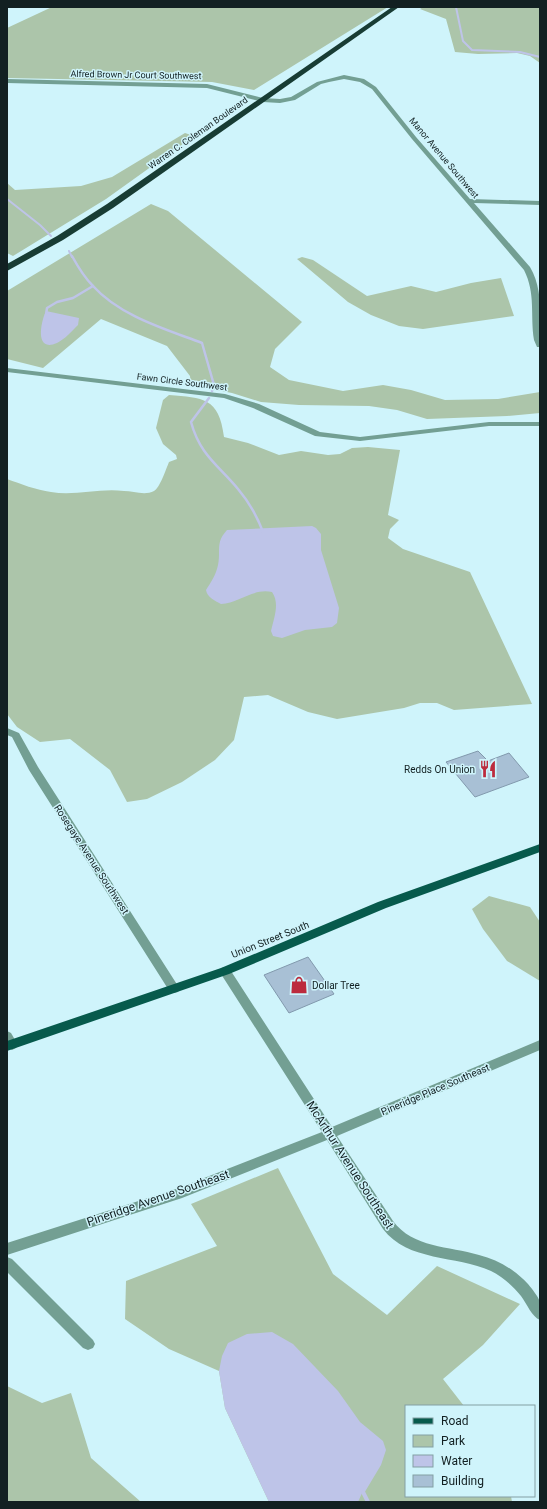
<svg xmlns="http://www.w3.org/2000/svg" width="547" height="1509" font-family="Roboto,sans-serif">
  <rect width="100%" height="100%" fill="#cff4fb"/>
  <g fill="#acc5aa">
    <path d="M52,7H388L254,90L212,82L7,78V28Z"/>
    <path d="M423,7H540V63L530,56L517,53L478,54L455,52L446,19L420,9Z"/>
    <path d="M185,133L194,136L106,199L13,256L7,253V183L15,190L81,186L112,177Z"/>
    <path d="M151,204L168,211L302,322L275,349L270,367L289,380L343,391L383,385L411,390L445,400L498,399L540,392V413L507,416L427,419L397,410L369,406L299,405L261,402L232,393L191,385L190,376L167,346L101,319L43,368L7,359V291Z"/>
    <path d="M302,257L313,260L367,296L411,286L436,292L471,283L501,278L514,316L423,329L399,326L371,315L348,302L297,259Z"/>
    <path d="M169,395C203,398 219,397 224,437L248,443L279,455L301,451L328,455L340,454L352,448L368,447L400,450L388,515L399,520L390,529L388,538L403,549L470,572L532,704L454,710L437,703H420L404,708L337,719L308,712L268,695L244,697L234,740L215,760L182,782L147,799L127,802L110,770L70,739L40,742L17,727L7,714V479C21,484 36,490 51,492C75,496 99,488 124,491C133,491 145,496 154,491C160,488 166,469 169,462L177,459L176,455L163,444L156,428L163,400Z"/>
    <path d="M489,896L530,907L540,922V981L507,961L483,929L472,909Z"/>
    <path d="M278,1168L333,1274L387,1315L437,1266L520,1304L483,1345L443,1379L464,1406H406V1496H511L512,1502H269L225,1408L219,1371L169,1349L125,1319L126,1281L217,1246L191,1204Z"/>
    <path d="M7,1386L42,1403L71,1393L91,1458L141,1502H7Z"/>
  </g>
  <g fill="#bec4e8">
    <path d="M46,311L79,318L78,325C72,331 65,339 57,343C34,353 41,321 46,311Z"/>
    <path d="M312,526L316,528L321,534V550L339,608L337,623L332,627L305,630L282,638L273,636L271,631C274,618 280,603 272,592C253,588 239,603 221,604C215,601 207,597 206,590C211,582 216,575 218,565C221,550 215,543 227,530Z"/>
    <path d="M272,1332L293,1344L338,1391L360,1422L383,1441L386,1450L381,1465L363,1495L362,1493L358,1502H269L225,1408L219,1371L222,1356L228,1343L247,1334Z"/>
  </g>
  <g fill="none" stroke-linecap="round" stroke-linejoin="round">
    <g stroke="#bec4e8" stroke-width="2">
      <path d="M456,7L463,41L472,50L520,52L540,57"/>
      <path d="M7,199L40,225L51,236"/>
      <path d="M69,251L72,257"/>
    </g>
    <g stroke="#bec4e8" stroke-width="2.5">
      <path d="M72,256C78,267 84,277 93,286C120,316 165,329 202,343L214,385L212,391"/>
      <path d="M46,315L47,308L57,302L73,298L93,286"/>
      <path d="M209,398L191,422C200,455 218,465 238,489C249,502 257,516 263,532"/>
    </g>
    <path stroke="#bec4e8" stroke-width="4" d="M363,1492L368,1502"/>
  </g>
  <g fill="#a8c0d5" stroke="#8299ad">
    <path d="M478,751L488,761L509,753L529,777L475,797L446,762Z"/>
    <path d="M308,957L334,994L289,1013L264,975Z"/>
  </g>
  <g fill="none" stroke-linecap="round" stroke-linejoin="round">
    <g fill="#739f93" fill-rule="evenodd">
      <path d="M344,75L364,79L376,87L416,137L470,199L540,201V205L474,203L530,267C544,291 540,321 540,347H537L534,340C530,315 536,294 524,270L412,139L372,89L360,82L344,79L329,82L321,84L295,100L280,103L263,102L207,88L7,83V79L207,84L263,98L280,99L291,97L317,82Z"/>
      <path d="M7,368L225,394L259,404L320,432L360,437L489,422H540V426H489L360,441L315,436L253,408L224,398L7,372Z"/>
      <path d="M7,728L19,733L38,767L178,986L180,989L178,992L174,993L170,992L29,770L12,737L7,735Z"/>
      <path d="M225,967L229,968L332,1127L540,1040V1050L337,1136L393,1221C413,1248 449,1246 479,1255C498,1260 514,1269 528,1284C532,1289 538,1296 540,1302C541,1307 540,1314 540,1320C532,1317 527,1304 521,1296C513,1286 503,1277 491,1271C456,1255 408,1262 383,1229L327,1140L182,1198L7,1255V1243L176,1189L322,1132L221,974L219,971L221,968Z"/>
      <path d="M7,1031L11,1033L18,1045L16,1048L12,1050L7,1047Z"/>
      <path d="M7,1257L12,1259L93,1340L95,1344L93,1348L88,1350L83,1348L7,1272Z"/>
    </g>
    <path fill="#075a4c" fill-rule="evenodd" d="M540,844V852L386,908L229,974L7,1051V1041L221,968L378,902Z"/>
    <path fill="#183c34" fill-rule="evenodd" d="M392,7H399L113,208L63,240L7,271V264L57,236L107,204Z"/>
  </g>
  <defs>
    <g id="restaurant-bare" transform="scale(1.38)"><path d="M-5-6h1v4h1v-4h1v4h1v-4h1v5L-1.5 .5V6h-2V.5L-5-1ZM5-6V6H3V1.5H1.5Q1.5-4 5-6Z" fill="#bc2b3d" stroke="#cff4fb" stroke-width="2.5" paint-order="stroke"/></g>
    <g id="shop-bare" transform="scale(1.38)"><path d="M-5-2.5h2.3a2.7 3.5 0 0 1 5.4 0H5L5.5 6h-11ZM-1.5-2.5h3a1.5 2.3 0 0 0-3 0Z" fill="#bc2b3d" stroke="#cff4fb" stroke-width="2.5" paint-order="stroke"/></g>
  </defs>
  <g fill-rule="evenodd">
    <use href="#restaurant-bare" x="488" y="769"/>
    <use href="#shop-bare" x="299" y="985"/>
  </g>
  <g text-anchor="middle" stroke-width="3" stroke-linejoin="round" paint-order="stroke">
    <g font-size="9" fill="#122022" stroke="#cff4fb">
      <text transform="translate(136 75) rotate(1)" y="3">Alfred Brown Jr Court Southwest</text>
      <text transform="translate(198 133) rotate(-35)" y="3">Warren C. Coleman Boulevard</text>
      <text transform="translate(444 158) rotate(50)" y="3">Manor Avenue Southwest</text>
      <text transform="translate(182 382) rotate(7)" y="3">Fawn Circle Southwest</text>
    </g>
    <g font-size="10" fill="#122022" stroke="#cff4fb" text-anchor="end">
      <text x="475" y="773">Redds On Union</text>
      <text x="312" y="989" text-anchor="start">Dollar Tree</text>
    </g>
    <g font-size="10" fill="#122022" stroke="#cff4fb">
      <text transform="translate(92 859) rotate(57)" y="4">Rosegaye Avenue Southwest</text>
      <text transform="translate(270 939) rotate(-22)" y="4">Union Street South</text>
      <text transform="translate(435 1089) rotate(-23)" y="4">Pineridge Place Southeast</text>
    </g>
    <g font-size="12" fill="#122022" stroke="#cff4fb">
      <text transform="translate(350 1165) rotate(57)" y="4">McArthur Avenue Southeast</text>
      <text transform="translate(158 1198) rotate(-19)" y="4">Pineridge Avenue Southeast</text>
    </g>
  </g>
  <rect width="547" height="1509" fill="none" stroke="#122022" stroke-width="16"/>
  <rect x="405" y="1405" width="130" height="92" fill="#cff4fb" stroke="#839fa4"/>
  <rect x="413" y="1418" width="20" height="6" fill="#075a4c" stroke="#839fa4"/>
  <text x="441" y="1425" font-size="12" fill="#122022">Road</text>
  <rect x="413" y="1435" width="20" height="12" fill="#acc5aa" stroke="#839fa4"/>
  <text x="441" y="1445" font-size="12" fill="#122022">Park</text>
  <rect x="413" y="1455" width="20" height="12" fill="#bec4e8" stroke="#839fa4"/>
  <text x="441" y="1465" font-size="12" fill="#122022">Water</text>
  <rect x="413" y="1475" width="20" height="12" fill="#a8c0d5" stroke="#839fa4"/>
  <text x="441" y="1485" font-size="12" fill="#122022">Building</text>
</svg>
